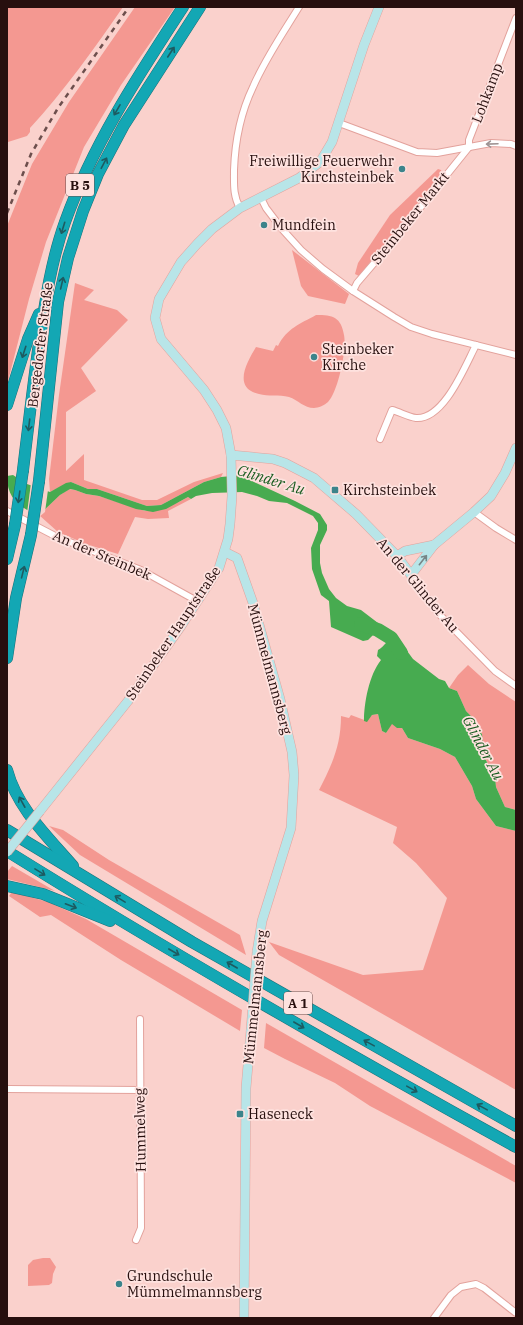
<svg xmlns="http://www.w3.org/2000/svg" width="523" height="1325" font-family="'IBM Plex Serif',serif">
  <rect width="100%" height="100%" fill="#fad1cc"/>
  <g fill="#f49891">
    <path d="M7,7H123C94,49 64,91 30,128V132L27,136L8,142V180L7,183Z"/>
    <path d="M135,7H175L121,85L84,147L46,242L29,299L7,385V226L32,164L69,102Z"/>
    <path d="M438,169L441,170L442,173L359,276L355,274L358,263L390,215Z"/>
    <path d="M292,250L349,294L345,304L308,296L301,286Z"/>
    <path d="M75,283L94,290L84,300L117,310L128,320L81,368L96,391L66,412V471L84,454V480L142,500H157L194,482L223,473L221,477L204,482L161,505L147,506L97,489H88L71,482L50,492L49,479L59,395Z"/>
    <path d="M316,315C333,315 341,317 344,335C347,349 338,392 328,402C325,405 318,408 314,408C304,408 298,400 289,397C279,394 268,397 259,394C232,388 247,362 256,347L273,351L276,345L278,346C287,328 300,324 316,315Z"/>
    <path d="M69,489L75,490L86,494L99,496L145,511L179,502L188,497L191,499L168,511L169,518L148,519L135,517L118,554L86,544L58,532L39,515L60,495Z"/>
    <path d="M468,665L489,684L516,702V810L505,807L496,787L495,777L481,751L482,734L476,728L473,718L466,711L457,691L449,688L458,675Z"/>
    <path d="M378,714L382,731L386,733L392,723L402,728L408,738L440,749L455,757L472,786L476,799L496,826L516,831V1090L279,955L269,942L363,975L423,970L447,898L416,863L393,843L397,827L319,790C332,765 341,745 341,716L349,718L351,715L367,721L372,715Z"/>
    <path d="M49,826L63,830L109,860L240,935L246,955L80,855Z"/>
    <path d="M12,866L55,891L7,879V872Z"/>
    <path d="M12,892L48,902L86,919L242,1010L240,1031L121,960L51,915L40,917L9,896Z"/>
    <path d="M266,1023L516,1166V1183L370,1106L335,1083L285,1059L264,1048Z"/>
    <path d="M43,1258H50L56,1267L53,1274L52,1283L49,1285L28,1286V1265L33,1260Z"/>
  </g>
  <g fill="#47ab50">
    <path d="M13,475L27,484L50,492L66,483L71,482L88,489H97L147,506L161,505L204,482L221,477L243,475L254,482L295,501L320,514L327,525V530L320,545V563L322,573L329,589L336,598L347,606L361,610L378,623L377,627L379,629L368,640L363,641L331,627L329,601L321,595L312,569L311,548L318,530V523L313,516L287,503L269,501L257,496L242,492L212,493L196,496L191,499L188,497L166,509L153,512L136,509L99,496L86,494L75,490L70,489L60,495L39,515C19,508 7,498 7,476Z"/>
    <path d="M394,636L399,640L413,659L439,679L445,681L449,688L457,691L466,711L473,718L476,728L482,734L483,746L481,751L495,777L496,787L505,807L516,810V831L496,826L476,799L472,786L455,757L440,749L408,738L402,728H397L392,724L386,733L382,731L378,714L372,715L367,722L364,721C364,703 369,675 381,660L377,656L378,650C385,646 387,640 394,636Z"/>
  </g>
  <path fill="#fad1cc" d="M31,483L48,490L45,512L39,517L27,513Z"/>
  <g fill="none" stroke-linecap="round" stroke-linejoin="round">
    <path stroke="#47ab50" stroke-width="14" d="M361,624L378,630L391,638L401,653"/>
    <g stroke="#e3a29c" stroke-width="8">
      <g id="street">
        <path d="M339,123L417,152L437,153L491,143L511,144L516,146"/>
        <path d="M469,147V140L516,18"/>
        <path d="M261,198L266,208L282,229L301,250L323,269L353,291L394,317L411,327L432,334L516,355"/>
        <path d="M240,208C233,196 234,184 234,170C235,142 241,112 253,87C265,59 283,33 299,7"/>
        <path d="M353,291L357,283L399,234L469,147"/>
        <path d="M380,439L392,410C400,412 408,417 416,418C444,420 465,366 476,345"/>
        <path d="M7,511L57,537L141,570L197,601"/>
        <path d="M474,512L496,528L516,540"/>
        <path d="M411,575L438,613L495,671L516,686"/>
        <path d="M7,1089L139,1090"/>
        <path d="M136,1240L141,1228L140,1019"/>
        <path d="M434,1318L451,1295L461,1287L476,1284L484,1288L516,1313"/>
      </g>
    </g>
    <g stroke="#e3a29c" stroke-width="10">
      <g id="secondary">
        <path d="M231,455L273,459L285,463L314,478L356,514L397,556L411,575L434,545L474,512L491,496L505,473L516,448"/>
        <path d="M225,552L237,558L253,603L280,699L292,752L294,775L291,828L262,921L257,952"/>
        <path d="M397,556L405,551L434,545"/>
        <path d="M40,811L128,701L181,626L219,568L228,539L230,524L232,496L231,455L226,428L217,410L204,390L161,339L155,318L159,299L181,262L197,244L212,229L240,208L299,178L320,162L332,142L364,45L379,7"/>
        <path d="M244,1318L246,1088L251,1030"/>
      </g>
    </g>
    <g stroke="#1a727a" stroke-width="12">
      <g id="highway">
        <path d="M7,405L28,339L39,314"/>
        <path d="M23,470C28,428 33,386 39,343C45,303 51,261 65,222C93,144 138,76 183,7"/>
        <path d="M39,481L58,302L68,258L83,211L98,174L124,125L200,7"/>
        <path d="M7,559L15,525"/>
        <path d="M7,658L16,598L31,535"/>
        <path d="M7,770C17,808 48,837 73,866"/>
        <path d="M7,830L192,942L516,1126"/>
        <path d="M7,851C174,955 344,1052 516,1147"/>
        <path d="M7,886L43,894L110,921"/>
      </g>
    </g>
    <use href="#street" stroke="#fff" stroke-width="6"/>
    <use href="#secondary" stroke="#b8e5e8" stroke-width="9"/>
    <use href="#highway" stroke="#13a7b4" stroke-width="11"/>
    <path stroke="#6d4f4d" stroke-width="2.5" stroke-dasharray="5 5" stroke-linecap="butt" d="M7,213L31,154L58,108L129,7"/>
    <g stroke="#e3a29c" stroke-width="10" stroke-linecap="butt">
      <g id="secondary-bridge">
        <path d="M7,852L40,811"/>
        <path d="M251,1030L257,952"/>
      </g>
    </g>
    <g stroke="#1a727a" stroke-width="12" stroke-linecap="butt">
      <g id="highway-bridge">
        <path d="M15,525L23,470"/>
        <path d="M31,535L39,481"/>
      </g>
    </g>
    <use href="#secondary-bridge" stroke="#b8e5e8" stroke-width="9"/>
    <use href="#highway-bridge" stroke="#13a7b4" stroke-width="11"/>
  </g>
  <defs><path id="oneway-shaft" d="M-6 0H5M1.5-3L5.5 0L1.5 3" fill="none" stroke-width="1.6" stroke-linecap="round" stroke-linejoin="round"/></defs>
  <g stroke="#1d5b61">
    <use href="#oneway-shaft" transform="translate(171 52) rotate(-57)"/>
    <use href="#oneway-shaft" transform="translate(117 110) rotate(120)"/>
    <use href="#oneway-shaft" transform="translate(104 163) rotate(-62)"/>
    <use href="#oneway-shaft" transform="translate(63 228) rotate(107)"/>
    <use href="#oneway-shaft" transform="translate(62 283) rotate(-77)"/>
    <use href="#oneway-shaft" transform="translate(24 352) rotate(108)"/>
    <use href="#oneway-shaft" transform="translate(29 425) rotate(97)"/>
    <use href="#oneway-shaft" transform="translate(19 497) rotate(98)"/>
    <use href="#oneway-shaft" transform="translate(23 572) rotate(-76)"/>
    <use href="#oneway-shaft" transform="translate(22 802) rotate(-119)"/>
    <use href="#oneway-shaft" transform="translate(40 872) rotate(32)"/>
    <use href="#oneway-shaft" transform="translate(120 899) rotate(-149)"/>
    <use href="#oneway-shaft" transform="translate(71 906) rotate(21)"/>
    <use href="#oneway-shaft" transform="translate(174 952) rotate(30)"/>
    <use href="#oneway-shaft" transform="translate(232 965) rotate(-150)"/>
    <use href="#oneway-shaft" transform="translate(299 1025) rotate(30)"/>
    <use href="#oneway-shaft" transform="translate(369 1043) rotate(-151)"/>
    <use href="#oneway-shaft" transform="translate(412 1089) rotate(29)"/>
    <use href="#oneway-shaft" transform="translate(482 1107) rotate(-151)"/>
  </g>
  <use stroke="#9e9393" href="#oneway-shaft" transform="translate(492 144) rotate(178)"/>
  <use stroke="#778586" href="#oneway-shaft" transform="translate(423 560) rotate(-52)"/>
  <g fill="#3c848b" stroke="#fee2df" stroke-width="1.5">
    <circle cx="402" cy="169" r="4"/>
    <circle cx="264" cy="225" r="4"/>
    <circle cx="314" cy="357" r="4"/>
    <rect x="331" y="486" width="8" height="8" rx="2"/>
    <rect x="236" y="1110" width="8" height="8" rx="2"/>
    <circle cx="119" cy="1284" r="4"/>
  </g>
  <g text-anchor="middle" stroke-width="3.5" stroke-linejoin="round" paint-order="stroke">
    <g fill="#fee2df" stroke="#684e4d" stroke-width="1">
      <rect x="66" y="174" width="28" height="22" rx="3"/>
      <rect x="284" y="992" width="28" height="22" rx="3"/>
    </g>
    <g font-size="13" font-weight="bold" fill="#270f0e">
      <text x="80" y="190">B 5</text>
      <text x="298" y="1008">A 1</text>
    </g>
    <g font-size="14" fill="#270f0e" stroke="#fee2df">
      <text transform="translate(487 93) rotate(-69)" y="5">Lohkamp</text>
      <text transform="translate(410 218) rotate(-51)" y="5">Steinbeker Markt</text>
      <text transform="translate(40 345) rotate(-83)" y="5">Bergedorfer Straße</text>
      <text transform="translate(102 555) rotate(23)" y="5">An der Steinbek</text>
      <text transform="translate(418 585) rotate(50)" y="5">An der Glinder Au</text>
      <text transform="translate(173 633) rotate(-56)" y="5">Steinbeker Hauptstraße</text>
      <text transform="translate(270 669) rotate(75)" y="5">Mümmelmannsberg</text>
      <text transform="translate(255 997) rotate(-84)" y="5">Mümmelmannsberg</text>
      <text transform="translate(140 1130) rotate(-91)" y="5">Hummelweg</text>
    </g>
    <g font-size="14" fill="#270f0e" stroke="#fee2df" text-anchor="start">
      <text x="394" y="166" text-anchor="end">Freiwillige Feuerwehr<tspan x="394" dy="16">Kirchsteinbek</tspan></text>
      <text x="272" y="230">Mundfein</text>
      <text x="322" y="354">Steinbeker<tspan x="322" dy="16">Kirche</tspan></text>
      <text x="343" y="495">Kirchsteinbek</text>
      <text x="248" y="1119">Haseneck</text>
      <text x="127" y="1281">Grundschule<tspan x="127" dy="16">Mümmelmannsberg</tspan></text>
    </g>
    <g font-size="15" font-style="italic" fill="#1a5d21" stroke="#fee2df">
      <text transform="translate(271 480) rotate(17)" y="5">Glinder Au</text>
      <text transform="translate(483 748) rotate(62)" y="5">Glinder Au</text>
    </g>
  </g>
  <rect width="523" height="1325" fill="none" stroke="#270f0e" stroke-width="16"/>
</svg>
